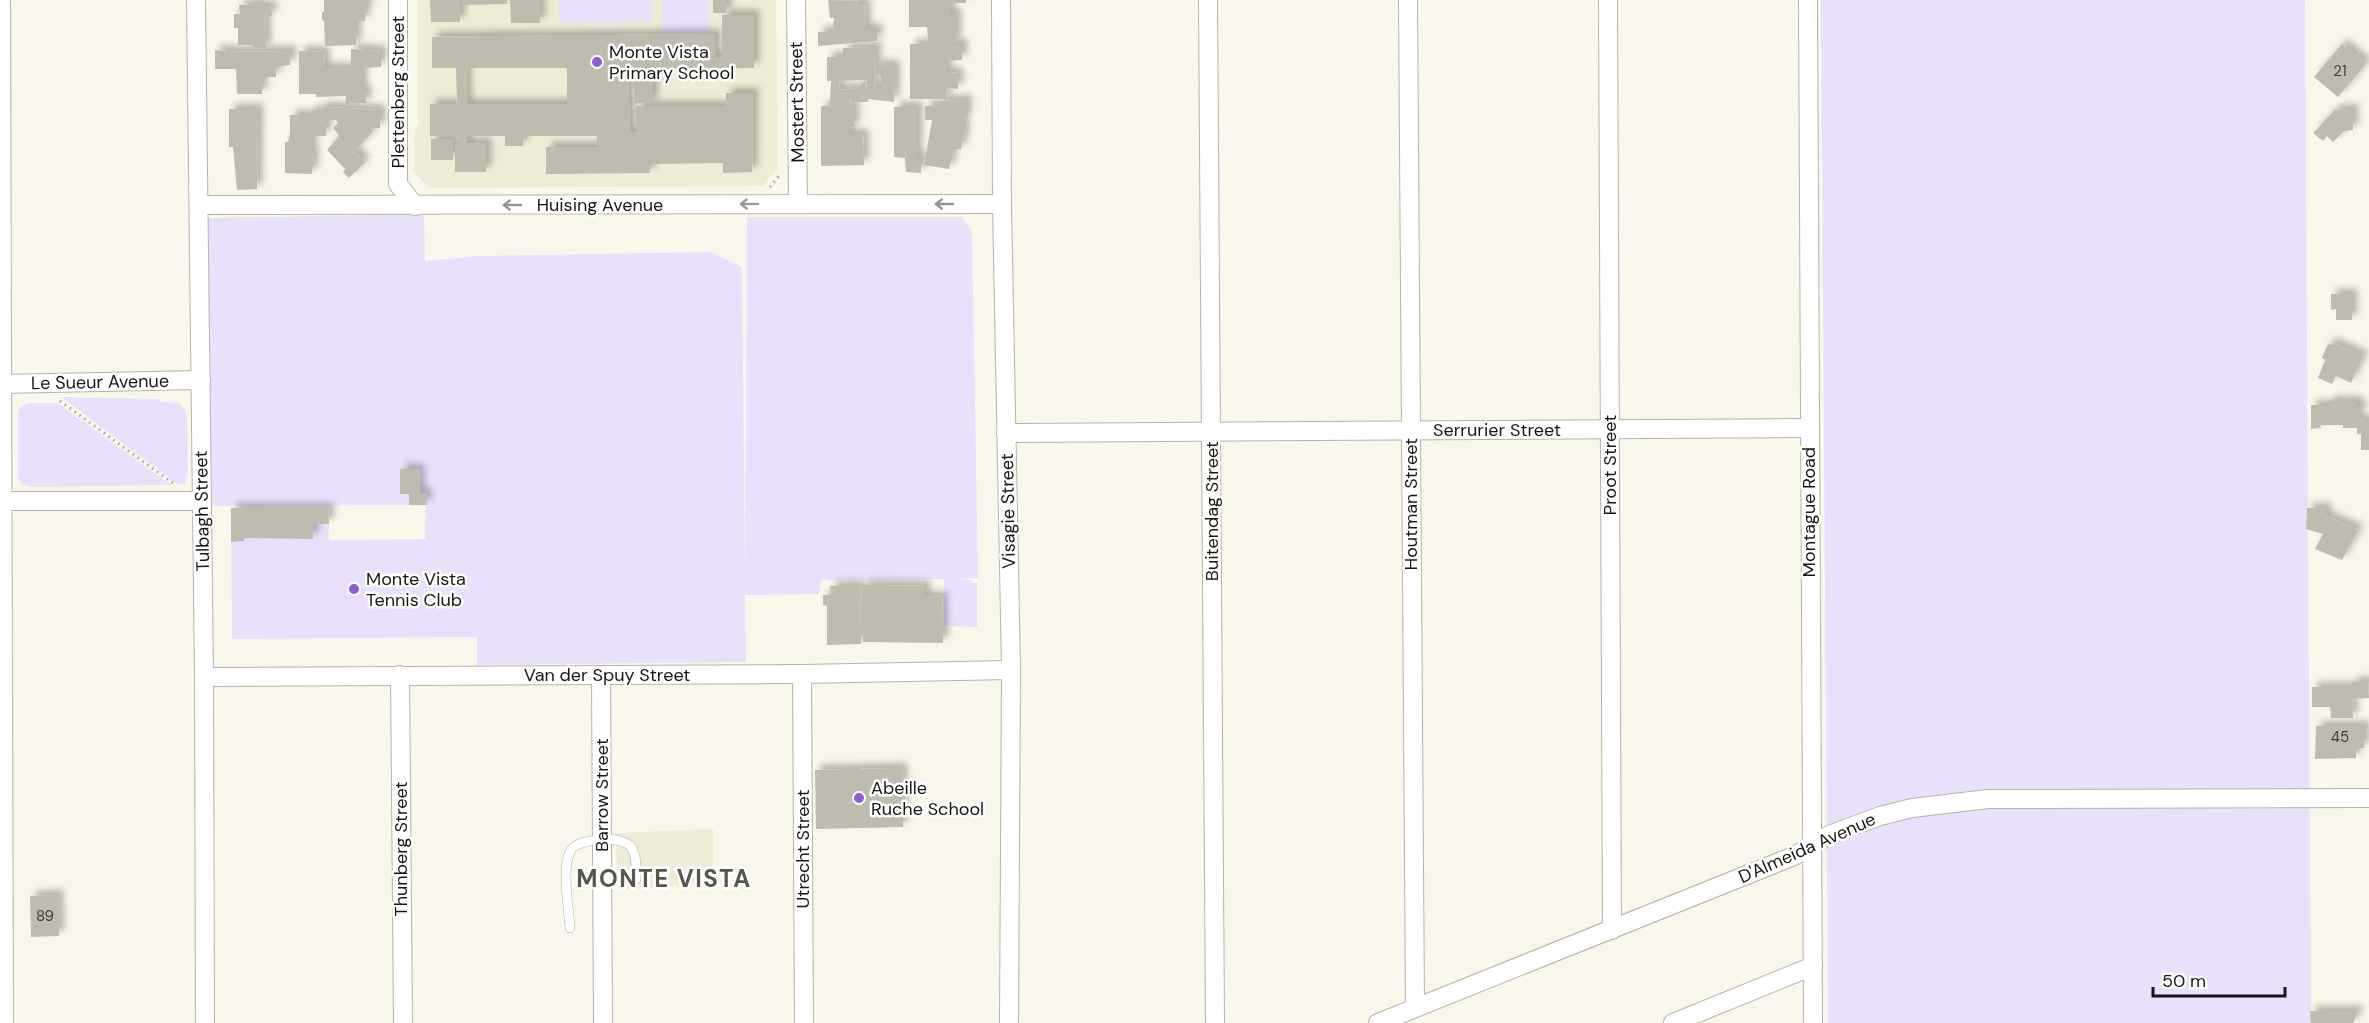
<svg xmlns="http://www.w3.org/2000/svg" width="2369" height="1023" font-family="'DM Sans',sans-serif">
  <defs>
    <filter id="shadow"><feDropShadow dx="5.5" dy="-5.5" stdDeviation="3" flood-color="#0004"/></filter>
  </defs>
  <rect width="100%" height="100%" fill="#f8f7e9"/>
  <g fill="#eeecd7">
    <path d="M418,0H776L778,169L762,186L430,188L414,173L415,131L418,123Z"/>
    <path d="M713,829V883L619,890L615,833Z"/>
  </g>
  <g fill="#e9e1fc">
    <path d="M559,0H652V22L559,23Z"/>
    <path d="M662,0H709V32L663,33Z"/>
    <path d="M1821,0H2305L2311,1023H1828Z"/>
    <path d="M424,214L425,261L479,256L711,252L742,267L745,575L747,217H962L972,232L978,578L960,579L972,580V583H977V627L944,626V579L821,580L819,594L745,595L746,662L477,665V637L232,639L231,508H328L329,540L425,539L426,505L210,506L207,218Z"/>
    <path d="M61,397L158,399L161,402L180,403L187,414L188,471L186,483L178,485Z"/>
    <path d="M27,403H58L171,485L30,487L22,484L18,477V412L20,408Z"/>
  </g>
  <g fill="#bdbcaf" fill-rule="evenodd" filter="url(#shadow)">
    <path d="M324,0H368V6H365V21H356V45L325,46L324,21L322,20V12H324Z"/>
    <path d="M430,0H460V22H431Z"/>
    <path d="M463,0H507V4L463,5Z"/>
    <path d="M510,0H540V23H511Z"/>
    <rect x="713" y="0" width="13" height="13"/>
    <path d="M828,0L859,1V4H865L866,29H877V41L818,46V32L833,31L834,18H830Z"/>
    <path d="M909,0H966V3H950V14H956V42H928L927,27H909Z"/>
    <path d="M259,4L260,6H271L272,16H265L266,48L253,49L252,45H238V28H234V14H240L239,5Z"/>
    <path d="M722,15H754V68L653,69V103H634L633,68H628L630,132H636V106H726V93H753L752,172L723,173V163L650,164V173L546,174V147H597V136H523V146H505V136H467V144L486,143V172H455V144H458V136H430V104H457L456,68H432V37L715,34V57H722ZM466,68H567V104H467Z"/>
    <path d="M910,44H962V60L946,61V72L958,73V89L946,88V99H910Z"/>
    <path d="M2342,44L2366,64L2338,97L2314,77Z"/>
    <path d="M876,47L875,88H881V76L877,75V65H893L895,73L894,102L868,99V102H852V100H849V103H830L831,81H827V57H843V48ZM865,80H867V88L865,80L858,88L840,90L839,81Z"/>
    <path d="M351,49L381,51V67L362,68V91H366V103L346,104V96L316,97V94H299V51L324,52L325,68H351Z"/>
    <path d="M215,50L239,52L291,51L290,65L276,67V77H262V94H237L236,69H215Z"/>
    <path d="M966,100V119L963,120V126L965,128L961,149H954L949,169L924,165L932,120H925V106H939V101Z"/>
    <path d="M821,106H854V127L849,128V134H863L864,165L821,166Z"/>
    <path d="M326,107L380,110V128H370L373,131L354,152L365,162L349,178L343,172L345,169L327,150L339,136L333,128L338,123L336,120H326V136H312V154L314,153L312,174L285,173V142H288L290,134V115H310L311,111H321L320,108Z"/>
    <path d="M894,107H917V157H921V173L906,172L905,158L894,157Z"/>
    <path d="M229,109H258L257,189L237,190L233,147H229Z"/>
    <path d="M2353,109V130L2344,131L2333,142L2327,136L2323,141L2313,133L2335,110Z"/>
    <rect x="431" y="139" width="22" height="21"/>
    <path d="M2331,294H2352V320H2336V309L2331,310Z"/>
    <path d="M2332,343L2363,356L2351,383L2336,376L2332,384L2318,378L2325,360L2322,358L2328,344L2331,345Z"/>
    <path d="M2329,401H2357V406H2361V413H2358V420H2369V450H2361V434H2357V428H2343V425H2320L2321,428L2311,429V405H2329Z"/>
    <path d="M400,469H419L420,494L426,493L427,505H409V494H400Z"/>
    <path d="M231,508H328L329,524H314L313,539L244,538V541L231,542Z"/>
    <path d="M2307,508H2326V516L2358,530L2342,560L2315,549L2323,534L2306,529Z"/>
    <path d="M863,585L925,586V596L942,597L943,643L863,642Z"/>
    <path d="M830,586H860L861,644L827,645V606L823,605V595H831Z"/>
    <path d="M2352,682H2368L2369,698L2352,699L2353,718H2331L2330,707H2312V687H2352Z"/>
    <path d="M2316,726H2364V748L2356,749V758L2315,759Z"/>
    <path d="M902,768L903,827L816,829L815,770Z"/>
    <path d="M58,895L59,936L31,937L30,896Z"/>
    <path d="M2310,1011H2358L2353,1023H2311Z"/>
  </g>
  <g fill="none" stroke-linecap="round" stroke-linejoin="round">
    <g stroke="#b5b4a7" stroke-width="10">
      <path id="lane" d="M570,928C569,909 561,866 571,850C579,838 622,835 631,847C637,856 636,869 636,879"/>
    </g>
    <g stroke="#b5b4a7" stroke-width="20">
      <g id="street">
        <path d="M1,0L4,1023"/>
        <path d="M196,0L204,677L205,1023"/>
        <path d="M398,0V184L415,206"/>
        <path d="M796,0L798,203"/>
        <path d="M1001,0L1002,204L1011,670L1009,1023"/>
        <path d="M1208,0L1215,1023"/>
        <path d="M1408,0L1415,1008"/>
        <path d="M1608,0L1612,930"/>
        <path d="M1808,0L1813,1023"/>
        <path d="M199,205L1002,204"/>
        <path d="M0,384L201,380"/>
        <path d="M1006,433L1808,428"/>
        <path d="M3,501H201"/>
        <path d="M802,674L804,1023"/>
        <path d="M400,675L403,1023"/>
        <path d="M601,675L603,1023"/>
        <path d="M204,677L802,674L1011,670"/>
        <path d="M1378,1023L1794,856L1829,835L1880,816L1912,808L1988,799L2369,798"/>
        <path d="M1673,1023L1813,966"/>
      </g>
    </g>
    <g stroke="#aaa99f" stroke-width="3" stroke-dasharray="1.5 4.5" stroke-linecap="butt">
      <path d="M770,187L779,176"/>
      <path d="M60,401L174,484"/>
    </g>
    <use href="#lane" stroke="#fff" stroke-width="9"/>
    <use href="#street" stroke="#fff" stroke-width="18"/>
  </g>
  <defs><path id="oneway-shaft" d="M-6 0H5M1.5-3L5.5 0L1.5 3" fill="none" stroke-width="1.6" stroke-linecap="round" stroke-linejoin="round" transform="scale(1.5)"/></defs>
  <g stroke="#979694">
    <use href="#oneway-shaft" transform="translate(749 204) rotate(179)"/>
    <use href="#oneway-shaft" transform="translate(944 204) rotate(-180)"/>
    <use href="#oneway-shaft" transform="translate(512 205) rotate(180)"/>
  </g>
  <g fill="#8d5ed7" stroke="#fff" stroke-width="2">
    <circle cx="597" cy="62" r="6"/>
    <circle cx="354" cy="589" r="6"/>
    <circle cx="859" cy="798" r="6"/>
  </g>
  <g text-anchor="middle" stroke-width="5" stroke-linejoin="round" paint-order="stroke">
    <g font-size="15" fill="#404039">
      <text x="2340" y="76">21</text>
      <text x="2340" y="742">45</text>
      <text x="45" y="921">89</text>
    </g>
    <g font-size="18" fill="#171612" stroke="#fff" text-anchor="start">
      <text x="609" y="58">Monte Vista<tspan x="609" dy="21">Primary School</tspan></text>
      <text x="366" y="585">Monte Vista<tspan x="366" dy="21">Tennis Club</tspan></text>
      <text x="871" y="794">Abeille<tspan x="871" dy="21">Ruche School</tspan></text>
    </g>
    <g font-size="18" fill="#171612" stroke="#fff">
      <text transform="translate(398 92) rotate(-90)" y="6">Plettenberg Street</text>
      <text transform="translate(797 102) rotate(-91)" y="6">Mostert Street</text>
      <text x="600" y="211">Huising Avenue</text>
      <text transform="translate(100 382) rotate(-1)" y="6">Le Sueur Avenue</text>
      <text x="1497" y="436">Serrurier Street</text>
      <text transform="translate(1610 465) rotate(-90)" y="6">Proot Street</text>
      <text transform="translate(1411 504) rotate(-90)" y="6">Houtman Street</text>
      <text transform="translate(202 511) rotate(-91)" y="6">Tulbagh Street</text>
      <text transform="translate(1008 511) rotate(-91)" y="6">Visagie Street</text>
      <text transform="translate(1212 511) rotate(-90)" y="6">Buitendag Street</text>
      <text transform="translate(1809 512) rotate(-90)" y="6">Montague Road</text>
      <text x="607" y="681">Van der Spuy Street</text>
      <text transform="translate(602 795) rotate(-90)" y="6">Barrow Street</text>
      <text transform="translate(1807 848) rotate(-24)" y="6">D'Almeida Avenue</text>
      <text transform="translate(401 849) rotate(-90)" y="6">Thunberg Street</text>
      <text transform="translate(803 849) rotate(-90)" y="6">Utrecht Street</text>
    </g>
    <g font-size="24" font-weight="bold" letter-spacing="1.5" fill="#57564a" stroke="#fff">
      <text x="664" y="887">MONTE VISTA</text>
    </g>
  </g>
  <path d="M2153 987v9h132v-9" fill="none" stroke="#171612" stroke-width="3"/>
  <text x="2162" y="987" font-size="18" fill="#171612" stroke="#ffffff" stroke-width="4.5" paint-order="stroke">50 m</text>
</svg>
